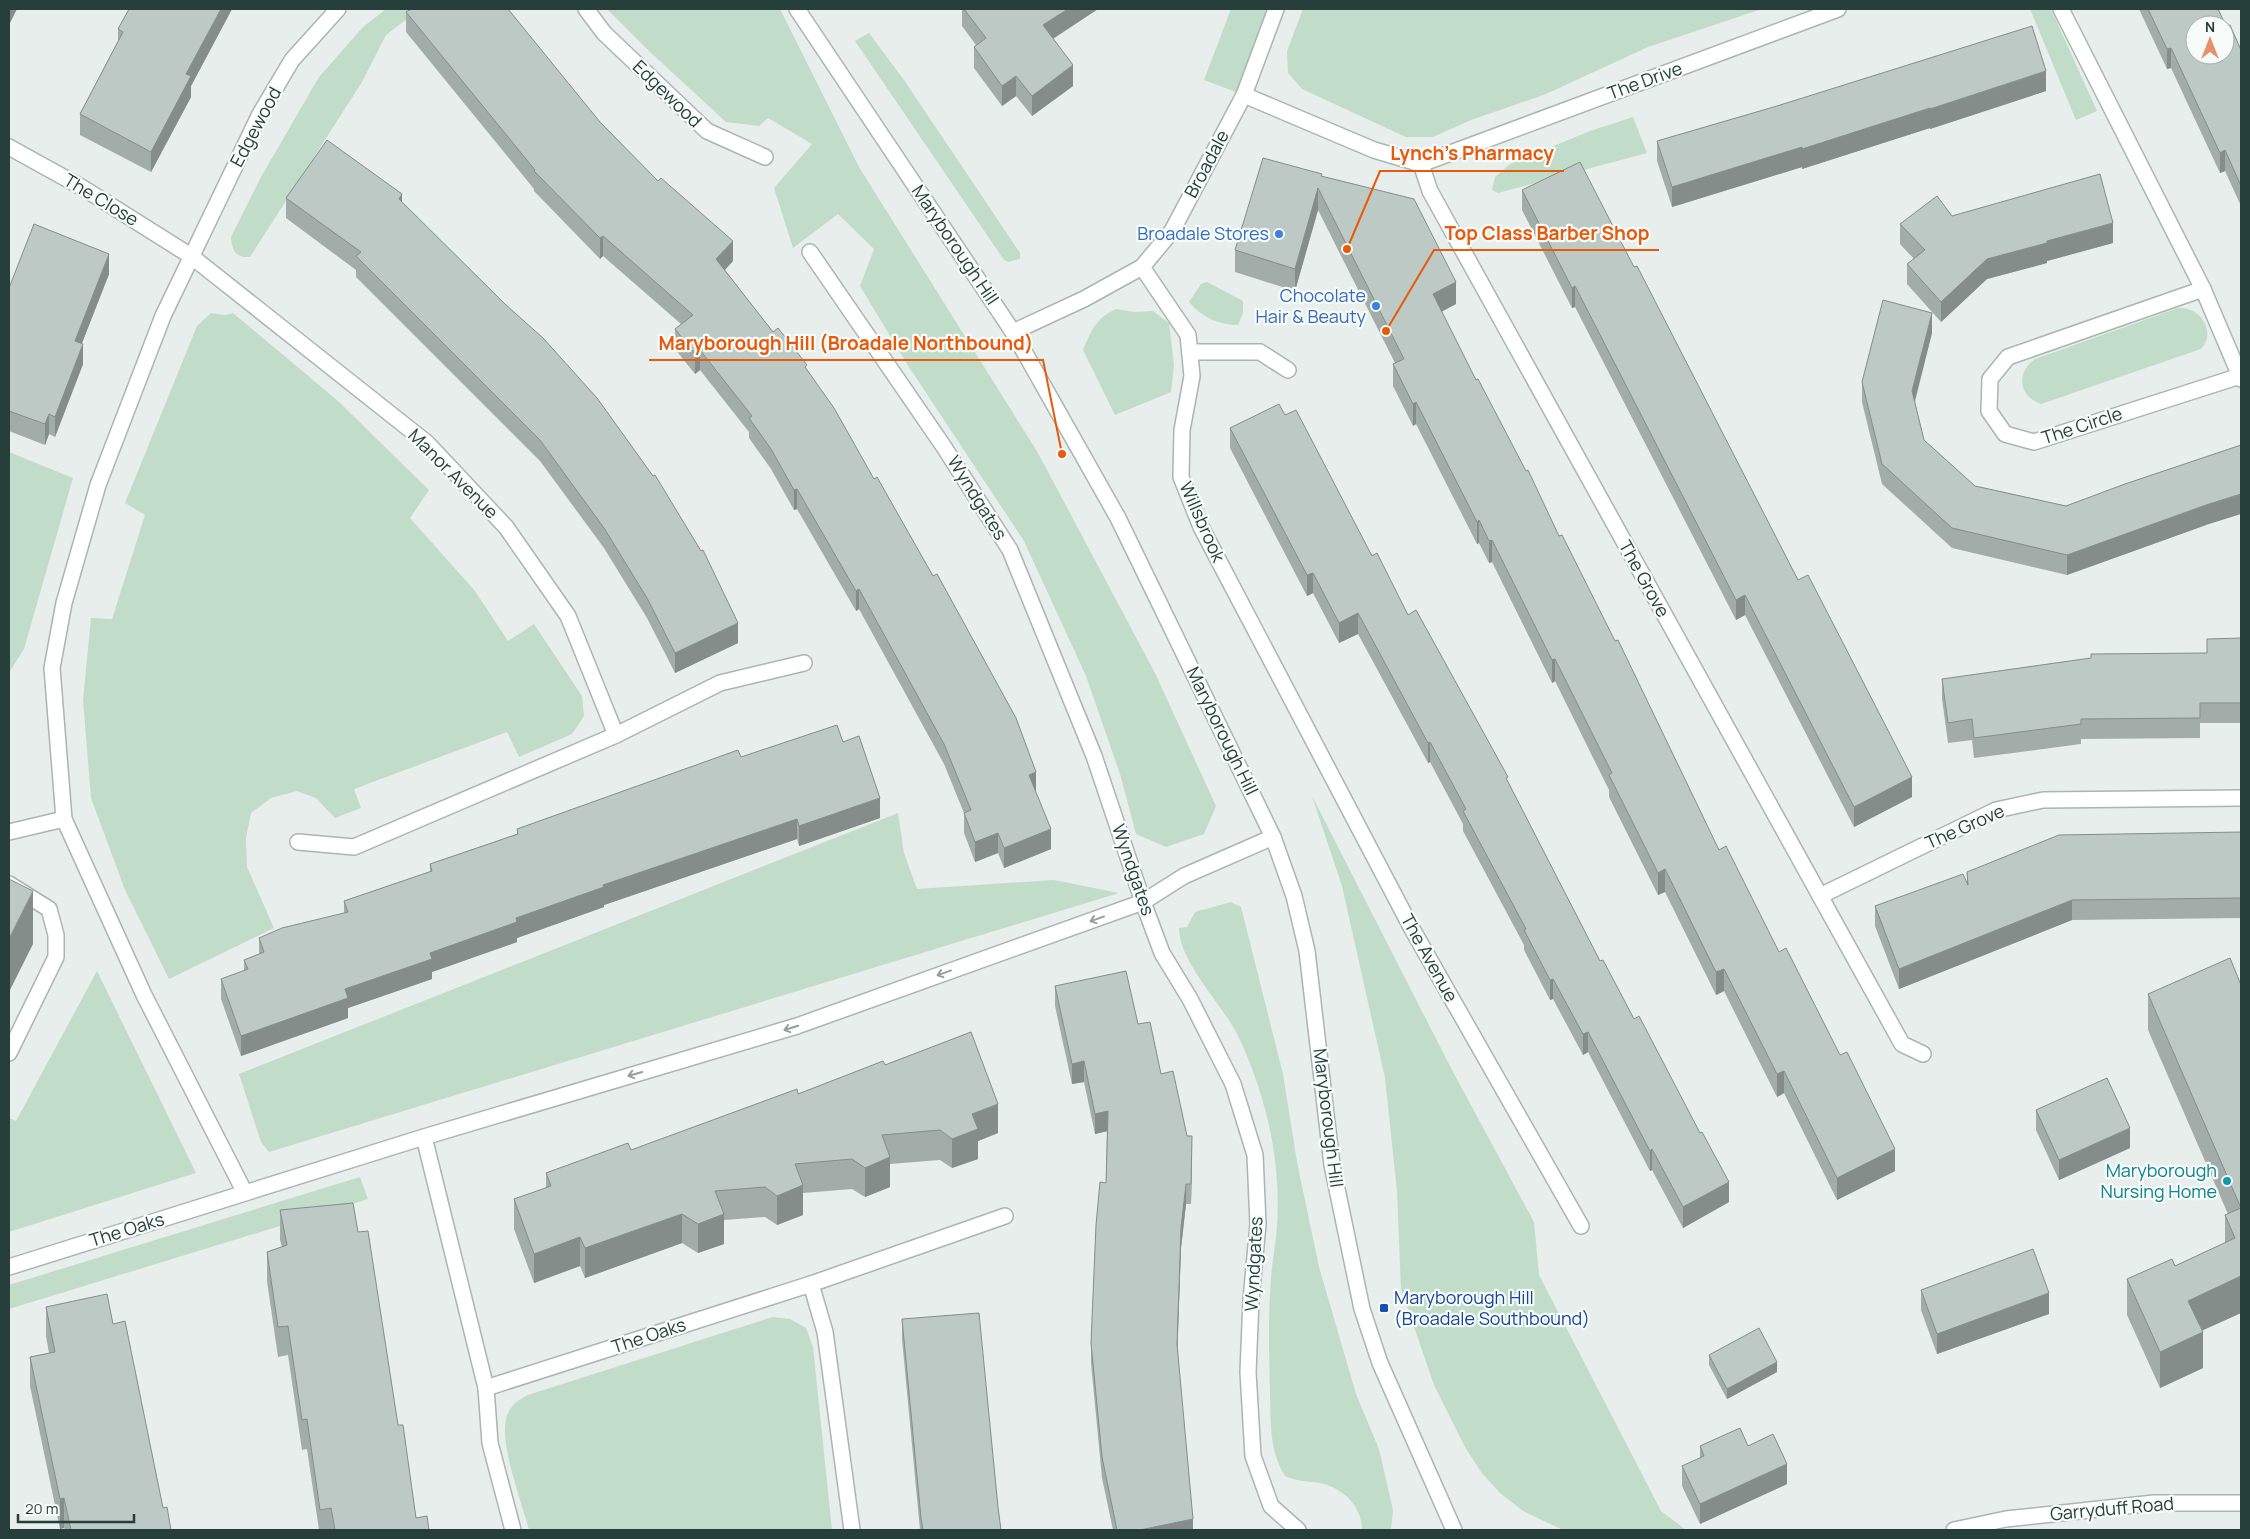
<svg xmlns="http://www.w3.org/2000/svg" width="2250" height="1539" font-family="Manrope,sans-serif">
  <rect width="100%" height="100%" fill="#e7eeeb"/>
  <g fill="#c1ddca">
    <path d="M386,9H420L386,35L362,82L250,257C235,258 232,250 231,237L261,177L319,77L363,27Z"/>
    <path d="M607,9H780L859,167L1038,453L1155,673L1216,806L1204,834L1166,847L1136,834L1120,774L1086,676L1024,541L907,364L860,286L874,249L838,214L793,248L774,188L812,144L768,118L759,126L726,122L649,51Z"/>
    <path d="M1231,9H1277L1244,95L1204,80Z"/>
    <path d="M1303,9H1762L1648,47L1546,94L1471,120L1433,137H1406L1302,89L1288,73L1287,51Z"/>
    <path d="M2030,9H2051L2097,111L2076,120Z"/>
    <path d="M869,33L904,80L1020,253V259L1008,262L1004,260L855,41Z"/>
    <path d="M1633,117L1647,153L1498,193L1492,190L1495,177L1510,164L1590,131Z"/>
    <path d="M1207,282L1243,301V313L1238,325C1219,325 1201,317 1189,302L1201,284Z"/>
    <path d="M2178,308C2200,306 2217,332 2201,349L2041,404C2018,396 2016,372 2035,359Z"/>
    <path d="M1117,309L1134,312L1153,311L1169,323L1174,365L1171,392L1115,415L1083,350C1091,331 1097,316 1117,309Z"/>
    <path d="M211,313L225,315L233,313L338,401L429,490L410,518L475,591L508,641L534,624L582,696L584,716L572,734L519,757L507,732L354,789L361,808L335,818L316,798L297,791L271,798L251,813L246,838L247,867L274,928L169,979L125,890L91,798L83,700L91,618L112,619L145,515L125,503L197,326Z"/>
    <path d="M9,452L73,478L24,649L10,671Z"/>
    <path d="M1312,796L1452,1070L1534,1222L1539,1275L1661,1511L1686,1530H1563L1523,1511L1500,1493L1481,1472L1465,1447L1434,1385L1401,1289L1397,1191L1385,1078L1342,886Z"/>
    <path d="M898,813L904,853L917,889L1054,880L1119,893L269,1152L261,1142L239,1074Z"/>
    <path d="M1231,902L1241,907L1283,1074L1297,1162L1319,1267L1356,1394L1379,1449L1393,1510L1391,1530H1362C1362,1506 1343,1488 1320,1483C1307,1481 1298,1482 1285,1476C1269,1450 1271,1423 1270,1392C1269,1355 1268,1317 1271,1279C1272,1261 1276,1244 1277,1226C1279,1198 1277,1168 1272,1140C1266,1106 1252,1063 1236,1032C1220,1002 1179,961 1179,928L1187,927L1195,912Z"/>
    <path d="M97,971L196,1173L9,1232V1118L16,1121Z"/>
    <path d="M360,1177L368,1199L9,1309V1285Z"/>
    <path d="M773,1317L790,1319L806,1328L813,1347L832,1530H529C522,1503 500,1446 506,1420C508,1407 518,1400 528,1395Z"/>
  </g>
  <g fill="none" stroke-linecap="round" stroke-linejoin="round">
    <g stroke="#a9b6b2" stroke-width="18">
      <path id="service" d="M245,1193L424,1137L797,1026L1143,902L1184,876L1273,837"/>
    </g>
    <g stroke="#a9b6b2" stroke-width="18">
      <g id="minor">
        <path d="M586,9L604,33L707,131L765,157"/>
        <path d="M2061,9L2203,289L2008,357L1990,379L1989,411L2005,434L2034,442L2240,376L2241,379"/>
        <path d="M1244,95L1374,150L1421,164L1838,9"/>
        <path d="M9,147L83,188L191,256L427,443L506,527L568,616L616,735"/>
        <path d="M1421,164L1430,191L1902,1044L1923,1054"/>
        <path d="M810,252L944,447L1010,550L1094,756L1143,902L1162,953L1190,999L1233,1084L1255,1155L1258,1224L1251,1300L1248,1372L1253,1456L1271,1506L1298,1530"/>
        <path d="M1142,267L1188,335L1192,376L1182,430L1181,477L1201,527L1411,927L1581,1226"/>
        <path d="M2203,289L2240,376"/>
        <path d="M1013,332L1084,299L1142,267L1172,231L1244,95L1276,9"/>
        <path d="M1190,352H1260L1288,370"/>
        <path d="M9,832L64,819"/>
        <path d="M298,842L354,847L616,735L720,683L804,663"/>
        <path d="M9,884L49,909L56,935V957L9,1053"/>
        <path d="M1820,896L1996,810L2043,800L2241,798"/>
        <path d="M424,1137L486,1388L490,1443L513,1530"/>
        <path d="M811,1284L825,1332L852,1530"/>
        <path d="M486,1388L811,1284L1005,1216"/>
      </g>
    </g>
    <g stroke="#a9b6b2" stroke-width="18">
      <g id="tertiary">
        <path d="M797,9L1013,332L1118,518L1273,837L1294,896L1307,951L1332,1165L1362,1309L1380,1363L1454,1530"/>
        <path d="M9,1267L245,1193L144,995L64,819L52,668L64,603L98,485L163,316L260,114L292,60L338,9"/>
        <path d="M1954,1530L2006,1519L2154,1503H2241"/>
      </g>
    </g>
    <use href="#service" stroke="#fff" stroke-width="15"/>
    <use href="#minor" stroke="#fff" stroke-width="15"/>
    <use href="#tertiary" stroke="#fff" stroke-width="15"/>
  </g>
  <g fill="#a2ada9">
    <path d="M129,9H232L191,86V97L151,172L80,135V114L118,41V29Z"/>
    <path d="M962,9H1098L1053,39L1073,86L1032,116L1016,96L1002,106L974,68V47L976,45L962,26Z"/>
    <path d="M2139,9H2218L2226,26L2241,50V206L2225,171L2220,173L2171,68L2167,69Z"/>
    <path d="M406,12L600,122L733,261L725,270L773,332L807,370L1036,793L1051,849L1004,868L998,853L975,862L964,833V813L944,764L859,609L856,611L797,509L794,510L771,469L749,438V432L700,370L695,374L675,349V329L681,324L603,256L600,259L534,191V189L406,32Z"/>
    <path d="M2046,91L1930,129V128L1802,169V167L1672,207L1657,161V141Z"/>
    <path d="M1322,176L1456,304L1441,312L1476,380L1559,536L1719,850L1779,952L1895,1171L1837,1200L1784,1093L1777,1097L1724,991L1716,995L1665,892L1658,895L1609,797V790L1555,681L1552,683L1492,562L1489,563L1479,543L1477,544L1416,424L1413,426L1393,386V364L1395,363L1318,210L1295,291L1235,272V250Z"/>
    <path d="M1522,190L1634,267L1912,797L1854,827L1745,615L1736,620L1575,307L1572,308L1522,210Z"/>
    <path d="M286,198L402,202L738,643L675,673L647,618L604,548L540,461L356,277V270L286,218Z"/>
    <path d="M1952,216L2113,243L2047,261V263L1987,279L1941,322L1907,284V264L1914,259L1900,244V224Z"/>
    <path d="M109,274L82,343L83,364L55,437L49,434L45,445L9,431V288Z"/>
    <path d="M1932,333L1915,402L1924,440L1975,486L2066,506L2206,525L2067,575L1952,548L1882,484L1862,402V382Z"/>
    <path d="M1285,415L1408,615L1508,783L1600,961L1729,1202L1683,1228L1652,1170L1650,1171L1588,1052L1583,1055L1553,999L1550,1000L1524,950V945L1463,831V824L1430,762L1428,763L1358,634L1339,643L1313,593L1307,596L1230,448V428Z"/>
    <path d="M2241,638V723H2200V738L2081,739V744L1974,758L1972,740L1948,743L1942,699V679L2207,653Z"/>
    <path d="M843,742L880,818L799,846L797,839L604,905V907L517,938V942L432,972V979L348,1008V1018L241,1056L221,999V979L244,971V960L259,954V938L344,913V901L430,872V864L517,834V829L741,757Z"/>
    <path d="M2241,832V918L2072,920L1899,989L1875,926V906L1967,881V872Z"/>
    <path d="M2241,985V1313L2202,1330L2203,1368L2160,1388L2127,1315V1279L2175,1266L2225,1243V1215L2228,1214L2148,1030V994Z"/>
    <path d="M1055,986L1138,1024L1161,1074L1192,1157L1191,1204H1186L1181,1248L1177,1350L1193,1530H1113L1102,1478L1091,1363V1343L1106,1183L1107,1131L1095,1134L1084,1082L1072,1084L1055,1006Z"/>
    <path d="M885,1065L998,1133L978,1141V1159L952,1168L940,1160L890,1164V1187L865,1197L852,1189L803,1193V1215L777,1225L765,1217L724,1220V1244L698,1253L682,1243L585,1278L580,1266L534,1283L514,1229V1199L546,1188V1173L631,1150Z"/>
    <path d="M2036,1110L2130,1148L2059,1180L2036,1130Z"/>
    <path d="M280,1210L358,1232L398,1425L416,1518L429,1530H319L307,1449L302,1450L288,1355L278,1357L267,1281V1252L282,1247L280,1240Z"/>
    <path d="M1921,1290L2049,1314L1937,1354L1921,1310Z"/>
    <path d="M46,1307L113,1324L163,1508L171,1530H65L64,1528L60,1529L30,1386V1357L49,1353L46,1336Z"/>
    <path d="M902,1319L998,1507L1001,1530H920L902,1339Z"/>
    <path d="M1709,1355L1777,1372L1727,1399L1709,1365Z"/>
    <path d="M1700,1446L1787,1484L1700,1524L1682,1486V1466L1700,1458Z"/>
  </g>
  <g fill="#848d89">
    <path d="M9,9H17L9,25Z"/>
    <path d="M221,9H232L191,86V97L151,172V152L186,74Z"/>
    <path d="M1068,9H1098L1043,45V25Z"/>
    <path d="M2171,48V68L2167,69V49Z"/>
    <path d="M1073,65V86L1032,116V96Z"/>
    <path d="M2046,71V91L1930,129V109Z"/>
    <path d="M1016,76V96L1002,106V86Z"/>
    <path d="M1930,108V128L1802,169V149Z"/>
    <path d="M1802,147V167L1672,207V187Z"/>
    <path d="M2225,150V171L2220,173V153Z"/>
    <path d="M1318,188V210L1295,291V269Z"/>
    <path d="M402,194V214L399,199Z"/>
    <path d="M2113,223V243L2047,261V263L1987,279L1941,322V302L1987,259L2047,241Z"/>
    <path d="M603,236V256L600,259V238Z"/>
    <path d="M733,241V261L716,279V259Z"/>
    <path d="M109,254V274L75,361V341Z"/>
    <path d="M1456,282V304L1433,316V294Z"/>
    <path d="M1575,286V307L1572,308V288Z"/>
    <path d="M1932,313V333L1912,411V391Z"/>
    <path d="M83,344V364L55,437V417Z"/>
    <path d="M700,350V370L695,374V354Z"/>
    <path d="M1416,402V424L1413,426V404Z"/>
    <path d="M49,414V434L45,445V424Z"/>
    <path d="M797,489V509L794,510V490Z"/>
    <path d="M2241,494V514L2206,525L2067,575V555L2206,505Z"/>
    <path d="M1479,520V543L1477,544V522Z"/>
    <path d="M1492,540V562L1489,563V541Z"/>
    <path d="M1313,573V593L1307,596V575Z"/>
    <path d="M859,589V609L856,611V591Z"/>
    <path d="M1745,595V615L1736,620V600Z"/>
    <path d="M1358,613V634L1339,643V623Z"/>
    <path d="M738,623V643L675,673V653Z"/>
    <path d="M1555,659V681L1552,683V660Z"/>
    <path d="M1430,742V762L1428,763V743Z"/>
    <path d="M1036,772V793L1029,775Z"/>
    <path d="M1912,777V797L1854,827V807Z"/>
    <path d="M880,798V818L799,846V826Z"/>
    <path d="M797,819V839L604,905V907L517,938V942L432,972V979L348,1008V1018L241,1056V1036L345,989L430,953L516,918L603,885Z"/>
    <path d="M1051,829V849L1004,868V848Z"/>
    <path d="M998,833V853L975,862V842Z"/>
    <path d="M1665,869V892L1658,895V873Z"/>
    <path d="M33,891V944L9,992V939Z"/>
    <path d="M2072,900V920L1899,989V969Z"/>
    <path d="M1724,969V991L1716,995V972Z"/>
    <path d="M1553,979V999L1550,1000V980Z"/>
    <path d="M1588,1032V1052L1583,1055V1034Z"/>
    <path d="M1084,1061V1082L1072,1084V1064Z"/>
    <path d="M1784,1071V1093L1777,1097V1074Z"/>
    <path d="M998,1104V1133L978,1141V1159L952,1168V1139L972,1114Z"/>
    <path d="M1108,1111V1131L1095,1134V1114Z"/>
    <path d="M2130,1128V1148L2059,1180V1160Z"/>
    <path d="M1192,1136V1157L1191,1204V1184Z"/>
    <path d="M1652,1149V1170L1650,1171V1151Z"/>
    <path d="M1895,1149V1171L1837,1200V1178Z"/>
    <path d="M890,1157V1187L865,1197V1168Z"/>
    <path d="M1729,1182V1202L1683,1228V1207Z"/>
    <path d="M1186,1184V1204L1181,1248L1177,1364V1344L1181,1228Z"/>
    <path d="M803,1185V1215L777,1225V1196Z"/>
    <path d="M682,1214V1243L585,1278V1248Z"/>
    <path d="M724,1214V1244L698,1253V1224Z"/>
    <path d="M580,1237V1266L534,1283V1254Z"/>
    <path d="M2241,1276V1313L2188,1337V1301Z"/>
    <path d="M2049,1293V1314L1937,1354V1334Z"/>
    <path d="M2203,1332V1368L2160,1388V1352Z"/>
    <path d="M1777,1362V1372L1727,1399V1389Z"/>
    <path d="M1787,1464V1484L1700,1524V1504Z"/>
    <path d="M64,1498V1528L60,1529V1499Z"/>
    <path d="M1193,1519V1530H1140Z"/>
  </g>
  <g fill="#bcc9c4" stroke="#848d89" fill-rule="evenodd">
    <path d="M129,9H221L186,74L191,76L151,152L80,114L123,32L118,29Z"/>
    <path d="M411,9H508L600,122L658,181L661,178L733,241L716,259L773,332L778,328L807,365L805,367L834,408L874,479L877,477L933,576L937,574L1016,718L1036,772L1029,775L1051,829L1004,848L998,833L975,842L964,813L971,810L944,744L859,589L856,591L797,489L794,490L771,449L749,418L752,416L700,350L695,354L675,329L693,315L603,236L600,238L534,171L535,170L406,12Z"/>
    <path d="M964,9H1068L1043,25L1073,65L1032,96L1016,76L1002,86L974,47L986,38Z"/>
    <path d="M2148,9H2218L2226,26L2230,25L2241,50V186L2225,150L2220,153L2171,48L2167,49ZM2195,25H2225V55H2195Z"/>
    <path d="M2032,26L2046,71L1930,109V108L1802,149V147L1672,187L1657,141L1777,106Z"/>
    <path d="M327,140L402,194L399,199L505,304L543,338L597,398L653,476L655,475L701,551L703,550L738,623L675,653L647,598L604,528L540,440L356,256L361,252L286,198Z"/>
    <path d="M1263,158L1322,174L1321,176L1414,199L1456,282L1433,294L1476,380L1478,379L1526,471L1528,470L1559,536L1562,535L1615,641L1618,640L1719,850L1726,846L1779,952L1786,948L1840,1055L1847,1052L1895,1149L1837,1178L1784,1071L1777,1074L1724,969L1716,972L1665,869L1658,873L1609,775L1612,773L1555,659L1552,660L1492,540L1489,541L1479,520L1477,522L1416,402L1413,404L1393,364L1404,359L1318,188L1295,269L1235,250Z"/>
    <path d="M1580,162L1634,267L1637,266L1798,580L1808,575L1912,777L1854,807L1745,595L1736,600L1575,286L1572,288L1522,190Z"/>
    <path d="M2100,174L2113,223L2047,241V243L1987,259L1941,302L1907,264L1925,250L1900,224L1937,196L1952,216Z"/>
    <path d="M34,224L109,254L75,341L83,344L55,417L49,414L45,424L9,411V288Z"/>
    <path d="M1883,300L1932,313L1912,391L1924,440L1975,486L2066,506L2125,484L2241,445V494L2206,505L2067,555L1952,528L1882,464L1862,382Z"/>
    <path d="M1279,404L1285,415L1296,410L1372,556L1377,553L1408,615L1416,610L1508,777L1506,778L1600,961L1603,960L1634,1019L1639,1016L1700,1133L1702,1132L1729,1182L1683,1207L1652,1149L1650,1151L1588,1032L1583,1034L1553,979L1550,980L1524,930L1526,929L1463,811L1466,809L1430,742L1428,743L1358,613L1339,623L1313,573L1307,575L1230,428Z"/>
    <path d="M2241,638V703H2200V718L2081,719V724L1974,738L1972,719L1948,723L1942,679L2091,658V654L2207,653V639Z"/>
    <path d="M837,725L843,742L859,736L880,798L799,826L797,819L603,885L604,887L516,918L517,922L430,953L432,959L345,989L348,998L241,1036L221,979L248,969L244,960L264,952L259,938L282,928L348,912L344,901L432,871L430,864L518,834L517,829L738,750L741,757Z"/>
    <path d="M2241,832V898L2072,900L1899,969L1875,906L1963,874L1968,885L1967,872L2059,835Z"/>
    <path d="M9,879L33,891L9,939Z"/>
    <path d="M2230,958L2241,985V1276L2188,1301L2203,1332L2160,1352L2127,1279L2172,1259L2175,1266L2235,1238L2225,1215L2241,1208L2148,994Z"/>
    <path d="M1126,971L1138,1024L1150,1022L1161,1074L1173,1071L1187,1136H1192L1191,1184H1186L1181,1228L1177,1344L1193,1519L1140,1530H1117L1102,1457L1091,1343L1096,1225L1100,1182L1106,1183L1108,1111L1095,1114L1084,1061L1072,1064L1055,986Z"/>
    <path d="M971,1032L998,1104L972,1114L978,1129L952,1139L940,1130L882,1135L890,1157L865,1168L852,1159L795,1164L803,1185L777,1196L765,1187L715,1191L724,1214L698,1224L682,1214L585,1248L580,1237L534,1254L514,1199L551,1186L546,1173L628,1143L631,1150L797,1089L798,1094L883,1061L885,1065Z"/>
    <path d="M2107,1078L2130,1128L2059,1160L2036,1110Z"/>
    <path d="M353,1203L358,1232L368,1231L398,1425H403L416,1518L427,1516L429,1530H335L331,1508L320,1510L307,1419L302,1420L288,1326L278,1327L267,1252L287,1245L280,1210Z"/>
    <path d="M2033,1249L2049,1293L1937,1334L1921,1290Z"/>
    <path d="M107,1294L113,1324L125,1321L163,1508L167,1507L171,1530H71L64,1498L60,1499L30,1357L55,1352L46,1307Z"/>
    <path d="M979,1313L998,1507L1001,1530H923L921,1518L902,1319Z"/>
    <path d="M1759,1328L1777,1362L1727,1389L1709,1355Z"/>
    <path d="M1740,1428L1748,1446L1773,1434L1787,1464L1700,1504L1682,1466L1704,1456L1700,1446Z"/>
  </g>
  <defs><path id="oneway-shaft" d="M-6 0H5M1.5-3L5.5 0L1.5 3" fill="none" stroke-width="1.6" stroke-linecap="round" stroke-linejoin="round" transform="scale(1.25)"/></defs>
  <g stroke="#929f9c">
    <use href="#oneway-shaft" transform="translate(1097 919) rotate(160)"/>
    <use href="#oneway-shaft" transform="translate(944 973) rotate(160)"/>
    <use href="#oneway-shaft" transform="translate(791 1028) rotate(163)"/>
    <use href="#oneway-shaft" transform="translate(635 1074) rotate(164)"/>
  </g>
  <g fill="#3f7fe0" stroke="#f7fbf9" stroke-width="2">
    <circle cx="1279" cy="234" r="5"/>
    <circle cx="1376" cy="306" r="5"/>
  </g>
  <circle fill="#0f9aa8" stroke="#f7fbf9" stroke-width="2" cx="2227" cy="1181" r="5"/>
  <rect fill="#1a4fb4" stroke="#f7fbf9" stroke-width="2" x="1379" y="1303" width="10" height="10" rx="2.5"/>
  <g text-anchor="middle" stroke-width="4.5" stroke-linejoin="round" paint-order="stroke">
    <g font-size="18" fill="#263f3a" stroke="#f7fbf9">
      <text transform="translate(1645 81) rotate(-20)" y="6">The Drive</text>
      <text transform="translate(667 94) rotate(44)" y="6">Edgewood</text>
      <text transform="translate(256 127) rotate(-62)" y="6">Edgewood</text>
      <text transform="translate(1207 164) rotate(-62)" y="6">Broadale</text>
      <text transform="translate(101 200) rotate(31)" y="6">The Close</text>
      <text transform="translate(955 245) rotate(56)" y="6">Maryborough Hill</text>
      <text transform="translate(2082 426) rotate(-18)" y="6">The Circle</text>
      <text transform="translate(453 474) rotate(45)" y="6">Manor Avenue</text>
      <text transform="translate(977 498) rotate(58)" y="6">Wyndgates</text>
      <text transform="translate(1202 522) rotate(66)" y="6">Willsbrook</text>
      <text transform="translate(1644 579) rotate(61)" y="6">The Grove</text>
      <text transform="translate(1222 731) rotate(64)" y="6">Maryborough Hill</text>
      <text transform="translate(1965 827) rotate(-24)" y="6">The Grove</text>
      <text transform="translate(1133 870) rotate(71)" y="6">Wyndgates</text>
      <text transform="translate(1429 958) rotate(61)" y="6">The Avenue</text>
      <text transform="translate(1328 1118) rotate(83)" y="6">Maryborough Hill</text>
      <text transform="translate(127 1230) rotate(-17)" y="6">The Oaks</text>
      <text transform="translate(1254 1264) rotate(-87)" y="6">Wyndgates</text>
      <text transform="translate(649 1336) rotate(-18)" y="6">The Oaks</text>
      <text transform="translate(2112 1509) rotate(-5)" y="6">Garryduff Road</text>
    </g>
    <g font-size="18" fill="#366cbe" stroke="#f7fbf9" text-anchor="end">
      <text x="1269" y="240">Broadale Stores</text>
      <text x="1366" y="302">Chocolate<tspan x="1366" dy="21">Hair &amp; Beauty</tspan></text>
    </g>
    <g font-size="18" fill="#0d838f" stroke="#f7fbf9" text-anchor="end">
      <text x="2217" y="1177">Maryborough<tspan x="2217" dy="21">Nursing Home</tspan></text>
    </g>
    <g font-size="18" fill="#164399" stroke="#f7fbf9" text-anchor="start">
      <text x="1394" y="1304">Maryborough Hill<tspan x="1394" dy="21">(Broadale Southbound)</tspan></text>
    </g>
  </g>
  <path fill="none" stroke="#e8590c" stroke-width="2" d="M1347 249L1380 171H1564M1386 331L1434 250H1659M1062 454L1043 360H649"/>
  <g fill="#e8590c" stroke="#f7fbf9" stroke-width="2">
    <circle cx="1347" cy="249" r="5"/>
    <circle cx="1386" cy="331" r="5"/>
    <circle cx="1062" cy="454" r="5"/>
  </g>
  <g font-size="19" text-anchor="middle" font-weight="bold" fill="#e8590c" stroke="#f7fbf9" stroke-width="4.5" stroke-linejoin="round" paint-order="stroke">
    <text x="1472" y="160">Lynch's Pharmacy</text>
    <text x="1547" y="240">Top Class Barber Shop</text>
    <text x="846" y="350">Maryborough Hill (Broadale Northbound)</text>
  </g>
  <rect width="2250" height="1539" fill="none" stroke="#263f3a" stroke-width="20"/>
  <g transform="translate(2210 40)"><circle r="24" fill="#f7fbf9" stroke="#a3b0ad"/>
  <path d="M0-4L9 19L0 12L-9 19Z" fill="#e8906b"/>
  <text y="-8" font-size="14" font-weight="bold" text-anchor="middle" fill="#263f3a">N</text>
  </g>
  <path d="M18 1514v8h116v-8" fill="none" stroke="#263f3a" stroke-width="2.5"/>
  <text x="25" y="1514" font-size="15" fill="#263f3a" stroke="#f7fbf9" stroke-width="4" paint-order="stroke">20 m</text>
</svg>
